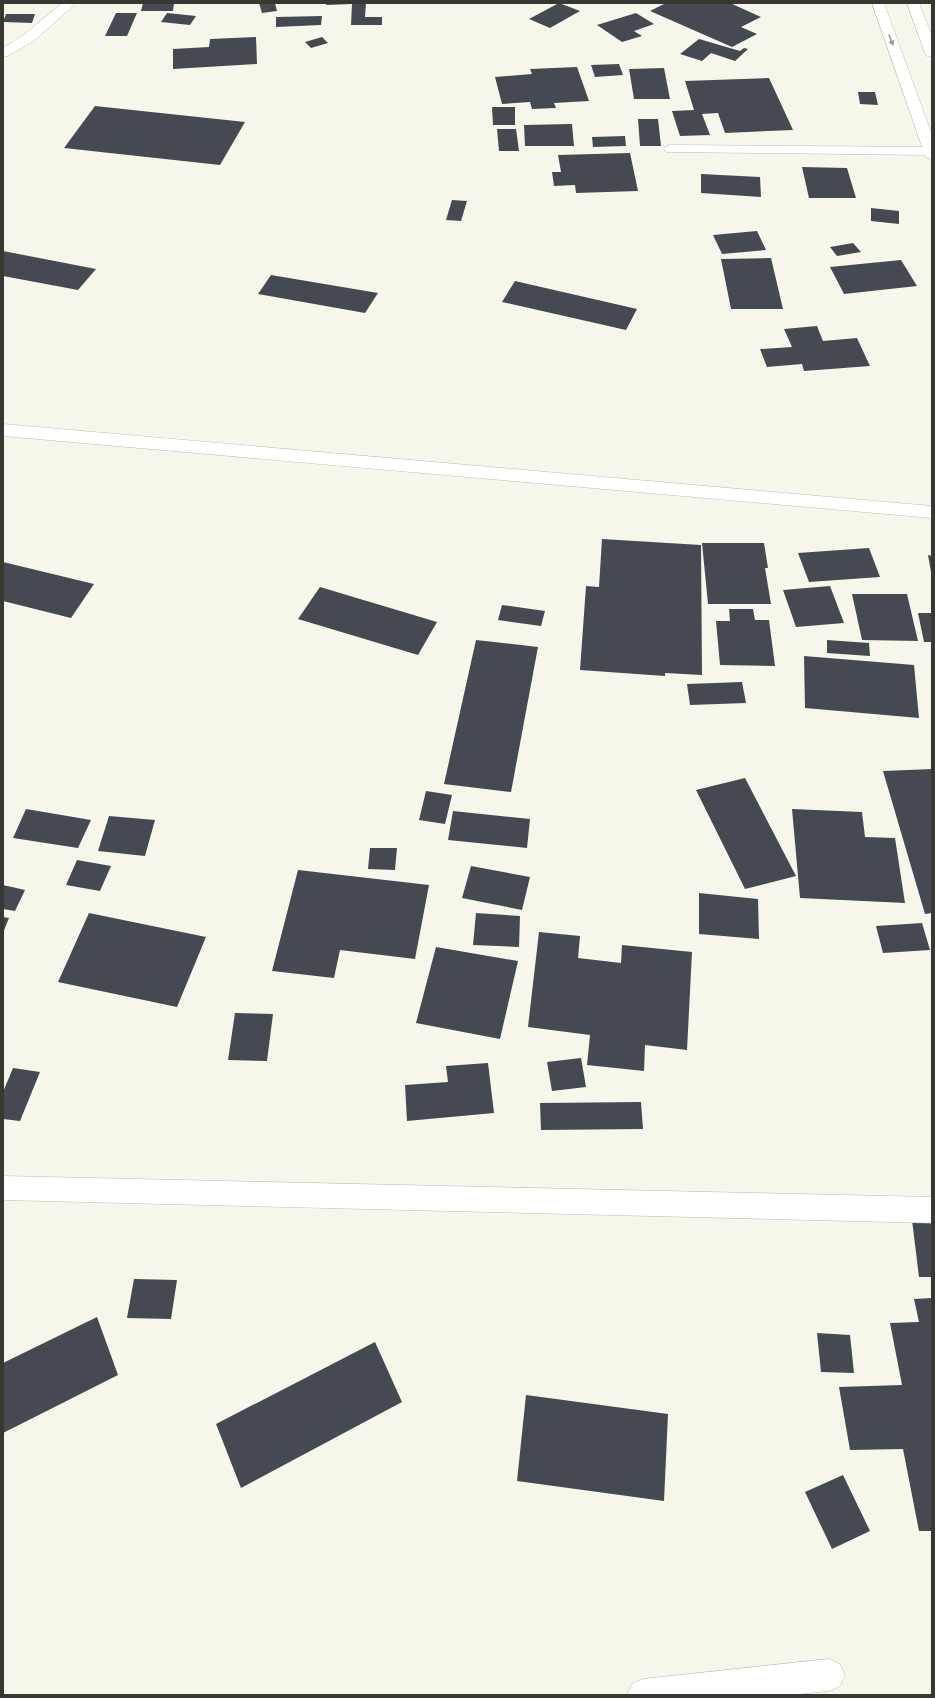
<svg xmlns="http://www.w3.org/2000/svg" width="935" height="1698" font-family="'Crimson Pro',serif">
  <rect width="100%" height="100%" fill="#f7f6eb"/>
  <g fill="#454a52">
    <path d="M143,3H174L173,11H141Z"/>
    <path d="M259,3H275L277,11L262,13Z"/>
    <path d="M327,3H366L365,17H382V25H351L352,4L326,5Z"/>
    <path d="M559,3L580,11L550,28L529,19Z"/>
    <path d="M666,3H730L761,17L741,27L757,34L732,47L650,11Z"/>
    <path d="M116,13H137L127,36H105Z"/>
    <path d="M167,13L196,16L190,25L161,22Z"/>
    <path d="M636,13L654,24L634,31L642,36L622,42L597,25Z"/>
    <path d="M6,14H35L32,23L3,22Z"/>
    <path d="M322,16L321,25L276,27V17Z"/>
    <path d="M256,37L257,64L173,69V49L209,47L210,39Z"/>
    <path d="M322,37L328,43L311,48L305,42Z"/>
    <path d="M699,39L740,51L744,48L748,49L735,61L711,53L702,61L680,54Z"/>
    <path d="M619,64L623,75L595,77L591,65Z"/>
    <path d="M577,67L589,101L554,103L556,108L532,109L530,102L502,104L495,77L532,74L530,69Z"/>
    <path d="M664,68L670,99H634L629,69Z"/>
    <path d="M769,78L793,130L725,133L718,113L702,114L710,135L680,136L672,111L694,110L685,81Z"/>
    <path d="M858,92H875L878,105L860,104Z"/>
    <path d="M95,106L245,122L220,165L64,148Z"/>
    <path d="M492,107H515V125H493Z"/>
    <path d="M638,119H658L661,146H640Z"/>
    <path d="M572,124L574,146H525L524,125Z"/>
    <path d="M497,129H516L519,151H499Z"/>
    <path d="M625,136L626,146L593,147L592,137Z"/>
    <path d="M630,153L638,191L576,193L575,185L554,186L552,172H561L558,155Z"/>
    <path d="M802,167L847,168L856,198H809Z"/>
    <path d="M701,174L760,177L761,197L701,193Z"/>
    <path d="M452,200L467,201L461,221L446,220Z"/>
    <path d="M871,208L899,211V224L871,221Z"/>
    <path d="M757,231L766,250L722,254L713,235Z"/>
    <path d="M853,243L861,252L837,256L830,247Z"/>
    <path d="M3,251L96,269L78,290L3,276Z"/>
    <path d="M771,258L783,309H731L721,259Z"/>
    <path d="M901,260L917,286L844,294L830,267Z"/>
    <path d="M271,275L378,293L365,313L258,294Z"/>
    <path d="M515,281L637,309L626,330L502,302Z"/>
    <path d="M817,326L823,341L857,338L870,366L804,371L802,364L767,367L760,349L792,347L784,329Z"/>
    <path d="M602,539L701,545L702,675L665,673V676L580,670L586,586L599,587Z"/>
    <path d="M702,543H764L768,568H765L771,604H708Z"/>
    <path d="M869,548L880,577L809,582L798,553Z"/>
    <path d="M928,555L932,556V572H931Z"/>
    <path d="M3,562L94,584L71,618L3,601Z"/>
    <path d="M830,586L844,623L796,627L783,590Z"/>
    <path d="M320,587L437,622L418,655L298,619Z"/>
    <path d="M852,594H907L918,641L862,640Z"/>
    <path d="M502,605L545,611L541,626L498,620Z"/>
    <path d="M729,609H753L755,620H769L775,666L720,665L716,621H730Z"/>
    <path d="M918,613H932V642H924Z"/>
    <path d="M476,640L538,647L511,792L444,784Z"/>
    <path d="M827,640L869,643L870,656L827,653Z"/>
    <path d="M804,656L914,665L919,718L805,708Z"/>
    <path d="M742,682L746,703L690,705L687,684Z"/>
    <path d="M932,769V913L925,914L883,771Z"/>
    <path d="M745,778L796,876L745,889L696,790Z"/>
    <path d="M426,791L452,795L445,824L419,820Z"/>
    <path d="M26,809L91,820L78,848L13,838Z"/>
    <path d="M792,809L862,812L865,837L895,838L905,903L800,898Z"/>
    <path d="M453,811L530,819L527,848L448,840Z"/>
    <path d="M109,816L155,820L145,856L98,851Z"/>
    <path d="M370,848H397L395,870L368,869Z"/>
    <path d="M77,860L111,866L100,891L66,885Z"/>
    <path d="M471,866L530,877L522,910L462,898Z"/>
    <path d="M298,870L429,885L415,959L340,950L334,978L272,971Z"/>
    <path d="M3,885L25,890L15,911L3,909Z"/>
    <path d="M699,893L758,899L759,939L699,934Z"/>
    <path d="M89,913L206,937L177,1007L58,982Z"/>
    <path d="M476,913L520,916L519,947L473,945Z"/>
    <path d="M3,917L9,918L3,933Z"/>
    <path d="M922,923L930,950L883,953L876,926Z"/>
    <path d="M539,932L580,936L578,958L621,963L622,945L692,952L687,1050L645,1045L644,1071L587,1065L590,1035L528,1027Z"/>
    <path d="M436,947L518,961L500,1039L416,1023Z"/>
    <path d="M235,1013L273,1014L267,1061L228,1060Z"/>
    <path d="M581,1058L586,1087L552,1091L547,1062Z"/>
    <path d="M488,1063L494,1113L407,1121L405,1085L448,1082L446,1066Z"/>
    <path d="M13,1068L40,1072L20,1121L3,1119V1092Z"/>
    <path d="M641,1102L643,1129L541,1130L540,1103Z"/>
    <path d="M912,1220L932,1221V1277H919Z"/>
    <path d="M134,1279L177,1280L171,1319L127,1318Z"/>
    <path d="M932,1298V1531H919L903,1449L850,1450L839,1387L902,1385L890,1323L919,1322L914,1299Z"/>
    <path d="M97,1317L118,1375L3,1433V1363Z"/>
    <path d="M817,1333L850,1335L854,1373L821,1372Z"/>
    <path d="M375,1342L402,1402L241,1488L216,1424Z"/>
    <path d="M526,1395L668,1414L664,1501L517,1481Z"/>
    <path d="M843,1475L870,1531L832,1549L805,1492Z"/>
  </g>
  <g fill="none" stroke-linecap="round" stroke-linejoin="round">
    <g stroke="#bebdb2" stroke-width="1">
      <path id="lane" d="M671,145L930,147H932V155L666,152L664,149L666,146Z"/>
    </g>
    <g stroke="#bebdb2" stroke-width="1">
      <g id="street">
        <path d="M62,3H76L35,40L8,56L3,57V48L25,34Z"/>
        <path d="M3,424L932,506V518L3,436Z"/>
        <path d="M3,1176L932,1197V1223L3,1200Z"/>
        <path d="M829,1659L840,1664L845,1675L840,1686L829,1691L789,1695H627L632,1684L643,1679Z"/>
      </g>
    </g>
    <g stroke="#bebdb2" stroke-width="1">
      <g id="primary">
        <path d="M872,3H884L932,135V159L927,158L925,155Z"/>
        <path d="M907,3H919L932,36V57L927,56L925,53Z"/>
      </g>
    </g>
    <use href="#lane" fill="#fff" fill-rule="evenodd"/>
    <use href="#street" fill="#fff" fill-rule="evenodd"/>
    <use href="#primary" fill="#fff" fill-rule="evenodd"/>
  </g>
  <defs><path id="oneway-solid" d="M-6-.8H1V-3.2L6.5 0L1 3.2V.8H-6Z"/></defs>
  <use fill="#9c9c99" href="#oneway-solid" transform="translate(891 40) rotate(70)"/>
  <rect width="935" height="1698" fill="none" stroke="#383833" stroke-width="8"/>
</svg>
